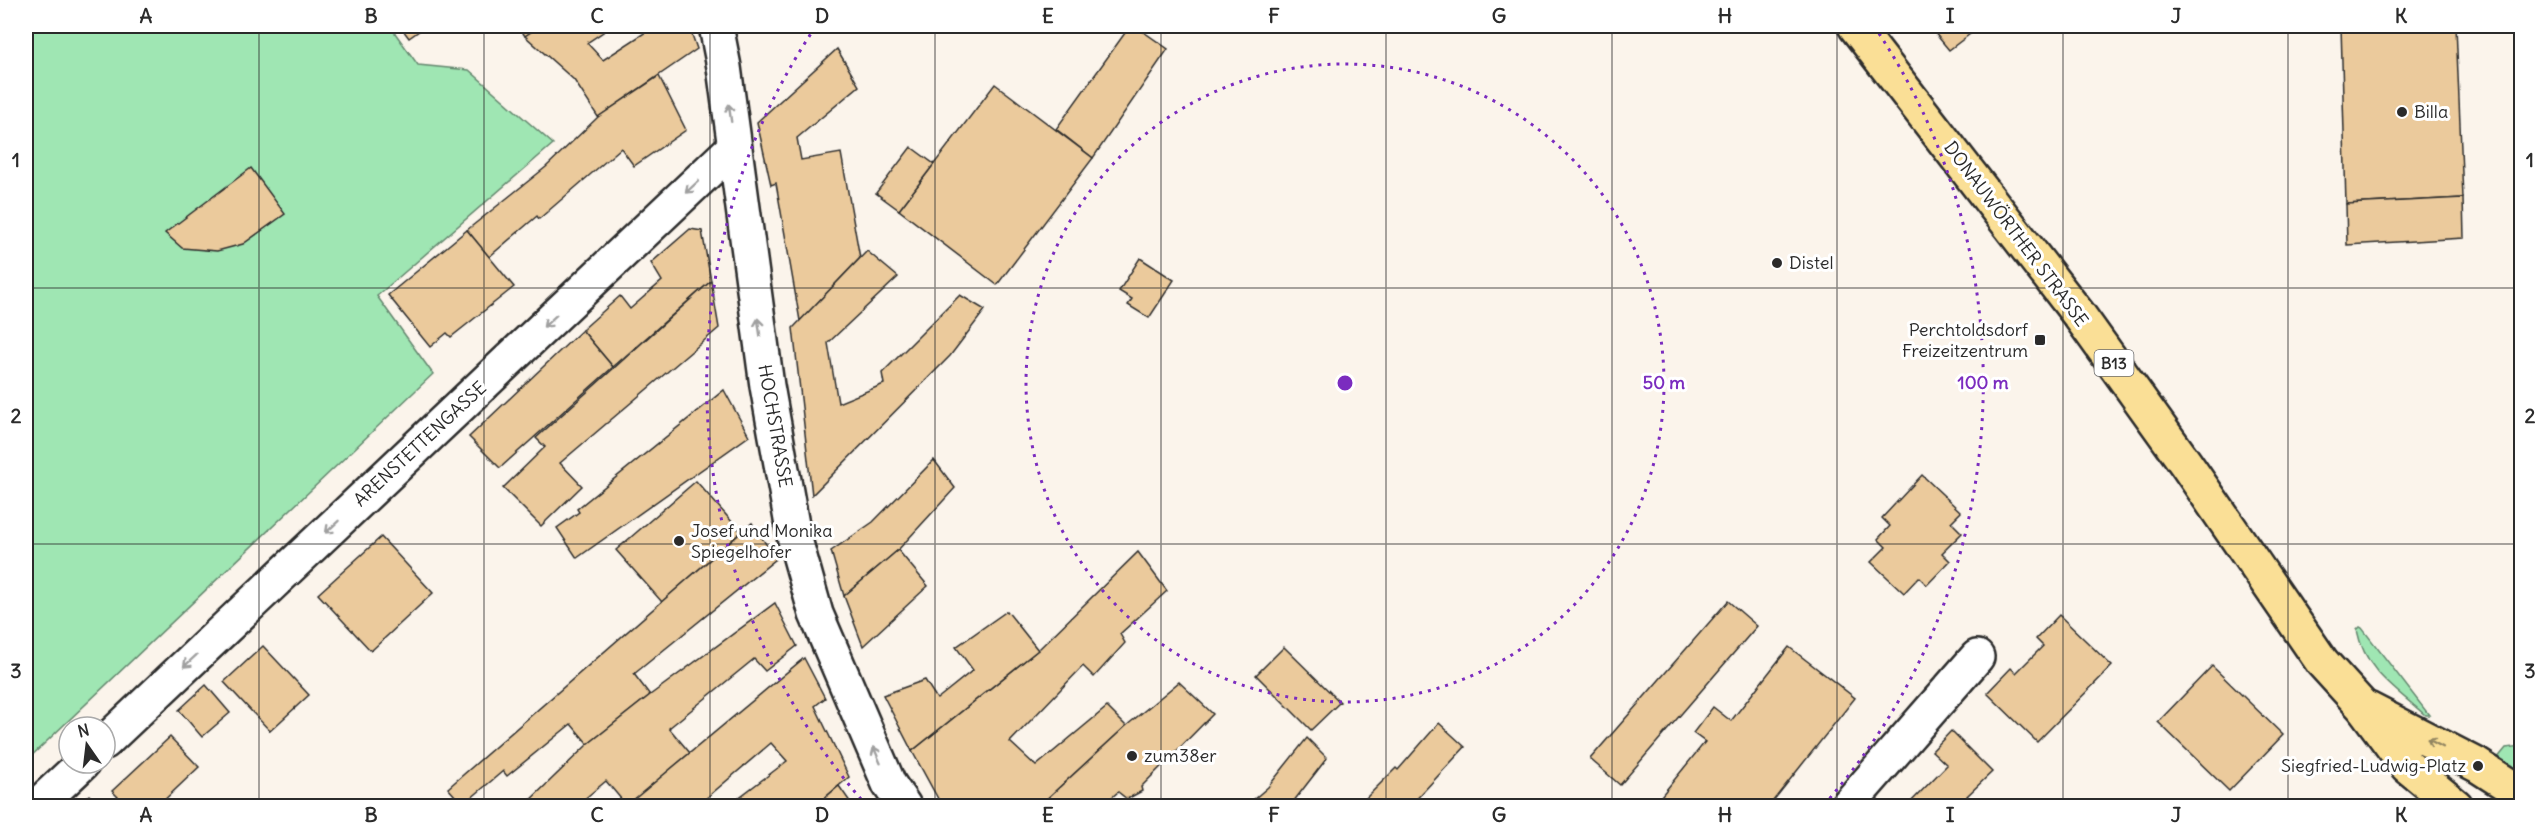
<svg xmlns="http://www.w3.org/2000/svg" width="2547" height="832" font-family="Delius,sans-serif">
  <rect width="100%" height="100%" fill="#fbf4eb"/>
  <filter id="ink" filterUnits="userSpaceOnUse"><feTurbulence type="fractalNoise" baseFrequency=".0167" numOctaves="2"/><feDisplacementMap in="SourceGraphic" scale="12" xChannelSelector="R" yChannelSelector="G"/><feConvolveMatrix kernelMatrix="1 2 1 2 8 2 1 2 1" color-interpolation-filters="sRGB"/></filter>
  <g filter="url(#ink)">
    <g fill="#9fe6b3" stroke="#65886f" stroke-width="1.5">
      <path d="M26,26H390L418,65L469,70L553,144L377,296L433,374L26,761Z"/>
      <path d="M2360,627L2362,628L2429,715H2425C2396,689 2365,671 2357,630Z"/>
      <path d="M2521,746V772L2496,760L2506,748Z"/>
    </g>
    <g fill="#ebca9c" stroke="#2b2b2b" stroke-width="1.5">
      <path d="M400,26H426L409,38Z"/>
      <path d="M451,26H465L455,32Z"/>
      <path d="M518,26H540L525,36Z"/>
      <path d="M540,26H612L587,43L603,60L655,26H689L697,49L598,117L574,80L525,36Z"/>
      <path d="M1130,26H1135L1168,49L1093,158L1056,129Z"/>
      <path d="M1929,26H1976L1978,28L1949,50Z"/>
      <path d="M2341,26H2456L2463,198L2346,204Z"/>
      <path d="M837,49L859,86L797,138L801,160L841,153L860,258L800,321L776,183L771,185L757,122Z"/>
      <path d="M659,76L686,130L634,166L621,148L539,219L537,216L489,257L467,230L546,167L598,117Z"/>
      <path d="M995,84L1093,158L997,285L899,210Z"/>
      <path d="M911,147L934,164L899,210L876,193Z"/>
      <path d="M251,168L285,214L243,244L217,251L182,248L165,233Z"/>
      <path d="M2463,198L2464,238L2347,245L2346,204Z"/>
      <path d="M690,229L702,231L711,281L613,367L582,330L620,296L630,309L662,281L651,263Z"/>
      <path d="M467,230L514,287L451,337L447,333L430,347L388,295Z"/>
      <path d="M867,251L898,277L828,343L838,403L884,384L882,373L960,295L985,310L950,356L812,495L793,328Z"/>
      <path d="M1140,258L1174,280L1149,318L1128,305L1132,299L1119,291Z"/>
      <path d="M711,281L719,328L560,463L582,486L541,526L503,488L545,447L536,438Z"/>
      <path d="M582,330L613,367L500,468L469,437Z"/>
      <path d="M724,390L749,436L577,558L557,528L579,512L577,509Z"/>
      <path d="M934,460L955,488L898,550L844,596L831,551L873,522Z"/>
      <path d="M1922,475L1961,512L1951,522L1962,533L1942,553L1950,561L1927,585L1919,577L1904,593L1871,562L1886,547L1878,539L1890,526L1882,518Z"/>
      <path d="M696,481L741,532L662,602L616,550Z"/>
      <path d="M752,523L776,559L634,674L650,695L588,744L571,724L507,776L503,771L463,805L448,788Z"/>
      <path d="M381,537L433,593L371,651L318,594Z"/>
      <path d="M898,550L928,586L863,646L844,596Z"/>
      <path d="M1138,552L1167,591L1120,634L1125,643L1094,677L1083,666L1010,742L1036,766L1107,707L1126,726L1039,806H942L912,751L1038,650Z"/>
      <path d="M1728,601L1757,626L1620,785L1590,759Z"/>
      <path d="M775,603L797,646L765,671L754,659L669,728L690,753L627,806L606,781L576,806H524L588,744L650,695Z"/>
      <path d="M1007,611L1038,650L912,751L883,695L925,680L937,699L973,670L956,647Z"/>
      <path d="M2059,615L2112,666L2037,742L1987,693L2011,668L2016,673L2043,646L2036,639Z"/>
      <path d="M263,646L309,695L270,731L224,682Z"/>
      <path d="M1284,647L1340,702L1311,730L1256,675Z"/>
      <path d="M1789,647L1855,698L1769,806H1653L1705,742L1693,733L1713,707L1731,721Z"/>
      <path d="M804,658L825,698L815,706L849,777L815,806H741L737,799L787,761L771,743L697,806H626Z"/>
      <path d="M2212,666L2283,735L2229,791L2158,722Z"/>
      <path d="M1179,682L1213,714L1141,787L1142,791L1127,799L1118,792L1102,806H1039L1126,726Z"/>
      <path d="M206,685L230,713L202,737L179,710Z"/>
      <path d="M1439,723L1465,747L1410,806H1350L1354,802L1358,806L1396,768L1398,770Z"/>
      <path d="M1951,731L1992,772L1967,796L1978,806H1907L1947,765L1932,751Z"/>
      <path d="M170,737L199,767L158,806H127L112,791Z"/>
      <path d="M1307,738L1327,758L1290,806H1246L1268,787Z"/>
      <path d="M839,786L853,806H815Z"/>
      <path d="M89,795L101,806H78Z"/>
    </g>
    <g fill="none" stroke-linecap="round" stroke-linejoin="round">
      <g stroke="#2b2b2b" stroke-width="38">
        <g id="minor">
          <path d="M105,742L734,147"/>
          <path d="M37,806L83,763"/>
          <path d="M1847,806L1977,657"/>
        </g>
      </g>
      <g stroke="#2b2b2b" stroke-width="38">
        <path id="secondary" d="M716,26L724,67L767,386L794,536L816,614L889,784L904,806"/>
      </g>
      <g stroke="#2b2b2b" stroke-width="38">
        <g id="primary">
          <path d="M1855,26L2079,315L2186,464L2322,662L2363,707L2407,766L2456,806"/>
          <path d="M2368,709L2477,765L2522,794"/>
        </g>
      </g>
      <use href="#minor" stroke="#fff" stroke-width="33"/>
      <use href="#secondary" stroke="#fff" stroke-width="33"/>
      <use href="#primary" stroke="#fadf96" stroke-width="33"/>
    </g>
    <defs><path id="oneway-shaft" d="M-6 0H5M1.5-3L5.5 0L1.5 3" fill="none" stroke-width="1.6" stroke-linecap="round" stroke-linejoin="round" transform="scale(1.5)"/></defs>
    <g stroke="#a0a0a0">
      <use href="#oneway-shaft" transform="translate(730 113) rotate(-98)"/>
      <use href="#oneway-shaft" transform="translate(692 187) rotate(137)"/>
      <use href="#oneway-shaft" transform="translate(550 321) rotate(137)"/>
      <use href="#oneway-shaft" transform="translate(759 327) rotate(-98)"/>
      <use href="#oneway-shaft" transform="translate(332 527) rotate(137)"/>
      <use href="#oneway-shaft" transform="translate(190 661) rotate(137)"/>
      <use href="#oneway-shaft" transform="translate(877 755) rotate(-113)"/>
    </g>
    <use stroke="#928560" href="#oneway-shaft" transform="translate(2435 743) rotate(-152)"/>
  </g>
  <path fill="none" stroke="#2b2b2b" stroke-width="1.5" stroke-opacity="0.55" d="M259,26V806M484,26V806M710,26V806M935,26V806M1161,26V806M1386,26V806M1612,26V806M1837,26V806M2063,26V806M2288,26V806M26,288H2522M26,544H2522"/>
  <g fill="none" stroke="#7b2cbf" stroke-width="3" stroke-dasharray="3 6">
    <circle cx="1345" cy="383" r="319"/>
    <path d="M867 806A638 638 0 0 1 816 26M1874 26A638 638 0 0 1 1823 806"/>
  </g>
  <g fill="#2b2b2b" stroke="#fff" stroke-width="2">
    <circle cx="2402" cy="112" r="6"/>
    <circle cx="1777" cy="263" r="6"/>
    <rect x="2034" y="334" width="12" height="12" rx="3"/>
    <circle cx="679" cy="541" r="6"/>
    <circle cx="1132" cy="756" r="6"/>
    <circle cx="2478" cy="766" r="6"/>
  </g>
  <g text-anchor="middle" stroke-width="6" stroke-linejoin="round" paint-order="stroke">
    <rect fill="#fff" stroke="#6b6b6b" stroke-width="1.5" x="2094.5" y="350" width="39" height="26" rx="4.5"/>
    <g font-size="16" font-weight="bold" fill="#2b2b2b">
      <text x="2114" y="369">B13</text>
    </g>
    <g font-size="18" fill="#2b2b2b" stroke="#fff" text-anchor="start">
      <text x="2414" y="118">Billa</text>
      <text x="1789" y="269">Distel</text>
      <text x="2028" y="336" text-anchor="end">Perchtoldsdorf<tspan x="2028" dy="21">Freizeitzentrum</tspan></text>
      <text x="691" y="537">Josef und Monika<tspan x="691" dy="21">Spiegelhofer</tspan></text>
      <text x="1144" y="762">zum38er</text>
      <text x="2466" y="772" text-anchor="end">Siegfried-Ludwig-Platz</text>
    </g>
    <g font-size="18" fill="#2b2b2b" stroke="#fff">
      <text transform="translate(2016 234) rotate(53)" y="6">DONAUWÖRTHER STRASSE</text>
      <text transform="translate(775 426) rotate(80)" y="6">HOCHSTRASSE</text>
      <text transform="translate(420 444) rotate(-43)" y="6">ARENSTETTENGASSE</text>
    </g>
  </g>
  <circle cx="1345" cy="383" r="9" fill="#7b2cbf" stroke="#fff" stroke-width="3"/>
  <g font-size="18" text-anchor="middle" font-weight="bold" fill="#7b2cbf" stroke="#fff" stroke-width="6" stroke-linejoin="round" paint-order="stroke">
    <text x="1664" y="389">50 m</text>
    <text x="1983" y="389">100 m</text>
  </g>
  <rect width="2547" height="832" fill="none" stroke="#fff" stroke-width="66"/>
  <g transform="translate(87 745) rotate(346)"><circle r="28" fill="#ffffff" stroke="#aaaaaa" stroke-width="1.5"/>
  <path d="M0-4.5L10 22L0 15L-10 22Z" fill="#2b2b2b"/>
  <text y="-9" font-size="16" font-weight="bold" text-anchor="middle" fill="#2b2b2b">N</text>
  </g>
  <rect x="33" y="33" width="2481" height="766" fill="none" stroke="#2b2b2b" stroke-width="2"/>
  <g font-size="20" text-anchor="middle" font-weight="bold" fill="#2b2b2b">
    <text x="146" y="23">A</text>
    <text x="371" y="23">B</text>
    <text x="597" y="23">C</text>
    <text x="822" y="23">D</text>
    <text x="1048" y="23">E</text>
    <text x="1274" y="23">F</text>
    <text x="1499" y="23">G</text>
    <text x="1725" y="23">H</text>
    <text x="1950" y="23">I</text>
    <text x="2176" y="23">J</text>
    <text x="2401" y="23">K</text>
    <text x="16" y="167">1</text>
    <text x="2530" y="167">1</text>
    <text x="16" y="423">2</text>
    <text x="2530" y="423">2</text>
    <text x="16" y="678">3</text>
    <text x="2530" y="678">3</text>
    <text x="146" y="822">A</text>
    <text x="371" y="822">B</text>
    <text x="597" y="822">C</text>
    <text x="822" y="822">D</text>
    <text x="1048" y="822">E</text>
    <text x="1274" y="822">F</text>
    <text x="1499" y="822">G</text>
    <text x="1725" y="822">H</text>
    <text x="1950" y="822">I</text>
    <text x="2176" y="822">J</text>
    <text x="2401" y="822">K</text>
  </g>
</svg>
